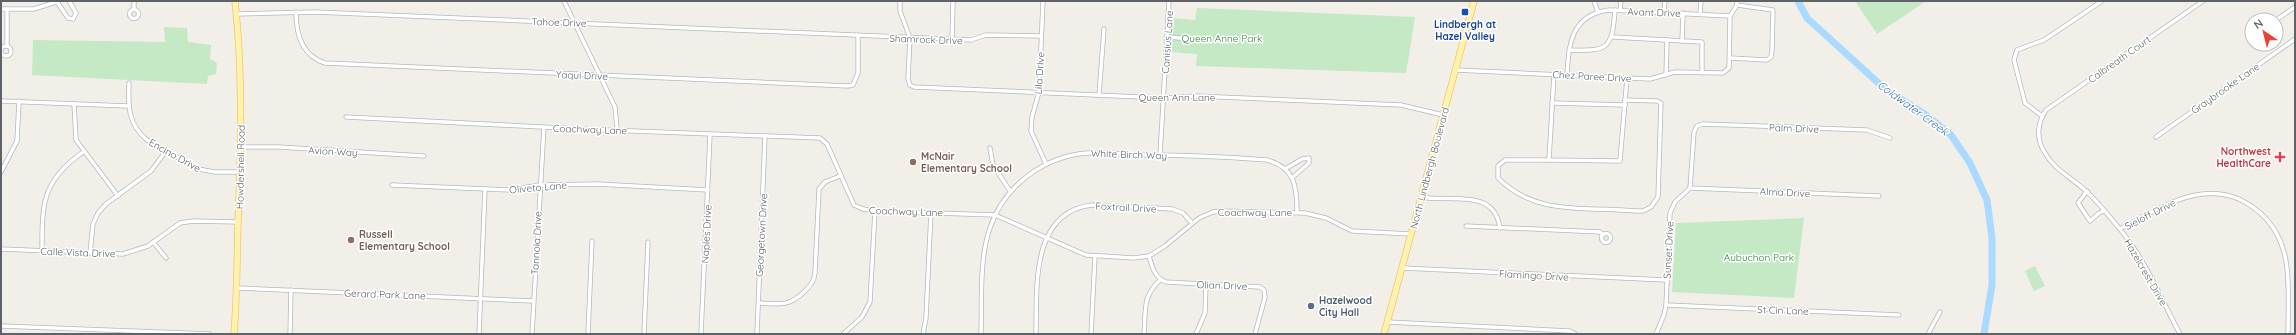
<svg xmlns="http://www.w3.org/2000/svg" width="2296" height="335" font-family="Quicksand,sans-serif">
  <rect width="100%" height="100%" fill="#f1efe8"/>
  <g fill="#c5e8c5">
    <path d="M1855,1H1926L1877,34Z"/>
    <path d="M1197,8L1415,17L1406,73L1196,66L1197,54L1169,52L1170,18L1195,20Z"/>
    <path d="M164,27L187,28L188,42L211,45L210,59L217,63L216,74L208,76L207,84L32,75L33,40L165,42Z"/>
    <path d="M1804,218L1794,298L1672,292L1676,223Z"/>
    <path d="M2035,266L2045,286L2034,291L2025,271Z"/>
  </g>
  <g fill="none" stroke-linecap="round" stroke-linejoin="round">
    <path stroke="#aadaff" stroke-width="7" d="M1798,1L1807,18L1885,89L1926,115L1951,135L1970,163L1987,200L1992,238V285L1984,334"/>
    <g stroke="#b5b8bc" stroke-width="5">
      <g id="street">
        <path d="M564,1L615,107L617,129"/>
        <path d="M900,1V11L910,38L908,79L910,85"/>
        <path d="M1043,1L1039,92L1032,117L1031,131L1046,164"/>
        <path d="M1594,1L1598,12"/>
        <path d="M57,2L68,18L73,19L76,13L69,1"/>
        <path d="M1,9H34L59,1"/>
        <path d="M134,9V1"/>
        <circle cx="134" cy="14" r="4.5"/>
        <path d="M1620,10L1621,1"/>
        <path d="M296,12C296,34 302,56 325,63L848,86L853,85L858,73V36"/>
        <path d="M1664,12L1665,1"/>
        <path d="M236,14L315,12L971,40L986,35L1041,36"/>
        <path d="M1700,14L1701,1"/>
        <path d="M1730,16L1737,5V1"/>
        <path d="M2276,20L2295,7"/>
        <path d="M1168,37L1191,39"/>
        <path d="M1613,37L1702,42V73"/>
        <path d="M952,40L953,1"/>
        <path d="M1682,41L1683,13"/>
        <path d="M7,46V9"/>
        <circle cx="6" cy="51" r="5"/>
        <path d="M1569,50C1608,51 1612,50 1615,10"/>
        <path d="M1730,58L1767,60L1771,57L1772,50L1773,10L1737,5"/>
        <path d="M1456,70L1650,79L1675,72L1723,73L1729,68L1730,16L1609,10C1571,15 1569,44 1567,74"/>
        <path d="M1554,74L1549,160L1620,161L1627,78"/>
        <path d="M1666,75L1667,40"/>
        <path d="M129,83C128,107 128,124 147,140L198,169L215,172H240"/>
        <path d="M910,85L914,87L1163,98L1196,96L1401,105L1443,115"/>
        <path d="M1099,95L1104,29"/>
        <path d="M1,101L128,106"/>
        <path d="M1552,103L1625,105"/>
        <path d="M74,104L76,140L118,196"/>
        <path d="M2042,116L2025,103L2014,60L2017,50L2044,40L2102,1"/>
        <path d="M346,117L581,129L820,138L827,144L854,205L863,209L875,211L995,215L1086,255L1134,258L1149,256L1165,246L1199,218L1213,212L1221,211L1305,213L1326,218L1352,231L1411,234"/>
        <path d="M2156,137L2295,39"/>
        <path d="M241,147H279L424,156"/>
        <path d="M990,148L993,165L1010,191"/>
        <path d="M1160,155L1169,1"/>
        <path d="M1549,160H1505L1498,166V178C1537,217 1586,206 1636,211H1643L1651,207L1658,197L1661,103L1657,101L1625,100"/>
        <path d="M1285,169L1302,159L1309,158V163L1292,178"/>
        <path d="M1,172L17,141L19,101"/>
        <path d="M392,185L512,190L539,185L597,184L708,190"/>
        <path d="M1690,188L1879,196"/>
        <path d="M2087,191L2078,203L2090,221L2099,213L2104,211"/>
        <path d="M1421,197C1450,203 1494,187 1500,228"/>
        <path d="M1466,226L1600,232L1603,235"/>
        <path d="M2120,229C2162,207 2209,174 2254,208C2272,221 2282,239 2286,261C2290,284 2288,310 2288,334"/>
        <circle cx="1606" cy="238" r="4.5"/>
        <path d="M153,242L166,258"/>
        <path d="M1,249L123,254L148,246L180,223L193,221L238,222"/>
        <path d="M42,250C42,203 42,181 83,152"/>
        <path d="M90,253L93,224L98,213L106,204L151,171L166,151"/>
        <path d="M1149,256C1152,267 1155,278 1166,282L1260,287L1264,290L1265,297L1255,334"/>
        <path d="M1402,268L1666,280"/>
        <path d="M238,288L533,301"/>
        <path d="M759,303C780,304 789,307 805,291C811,285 814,281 815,273L819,189L825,182L840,176"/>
        <path d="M1666,305L1899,315"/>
        <path d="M1387,322L1570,331L1575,334"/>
        <path d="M1,326L210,334"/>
        <path d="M290,334L291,290"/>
        <path d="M479,334L485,189"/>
        <path d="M532,334L544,127"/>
        <path d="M588,334L592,241"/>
        <path d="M644,334L648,242"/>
        <path d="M701,334L710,135"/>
        <path d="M757,334L765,136"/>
        <path d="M843,334L862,317L870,302L875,211"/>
        <path d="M923,334L926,318L931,212"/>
        <path d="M981,334C982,301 979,259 990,228C1004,186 1044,156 1088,153C1107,152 1126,155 1145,155C1186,155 1227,157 1267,160C1295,168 1297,186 1297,212"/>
        <path d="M1036,334C1037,289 1030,212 1092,205L1172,209L1183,213L1192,223"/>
        <path d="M1091,334L1095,257"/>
        <path d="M1144,334C1146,310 1142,297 1160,280"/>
        <path d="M1196,334L1205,313L1206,285"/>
        <path d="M1656,334L1664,315L1666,305L1670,213L1675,202L1690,188L1694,132L1697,126L1703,124L1867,130L1890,138"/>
        <path d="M1928,334L1940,312"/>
        <path d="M2180,334C2161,299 2145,259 2119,228C2109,216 2099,203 2087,192C2073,178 2055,171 2045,153C2036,140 2037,123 2046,110L2203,1"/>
      </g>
    </g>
    <g stroke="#f2c960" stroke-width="7">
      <g id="primary">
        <path d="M234,334C237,297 237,260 238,222C241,148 243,75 235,1"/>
        <path d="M1384,334L1474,1"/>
      </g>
    </g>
    <use href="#street" stroke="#fff" stroke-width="3.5"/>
    <use href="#primary" stroke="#fff2af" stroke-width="5.5"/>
  </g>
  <rect fill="#1a4fb4" stroke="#fff" stroke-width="1.5" x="1461" y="8" width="8" height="8" rx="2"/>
  <path fill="#e0444e" stroke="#fff" stroke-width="1.5" d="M2278 151h4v4h4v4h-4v4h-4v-4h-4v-4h4z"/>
  <g fill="#8d6e63" stroke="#fff" stroke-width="1.5">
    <circle cx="913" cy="162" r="4"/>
    <circle cx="351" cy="240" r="4"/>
  </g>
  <circle fill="#5c6f8a" stroke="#fff" stroke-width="1.5" cx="1311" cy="306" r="4"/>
  <g text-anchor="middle" stroke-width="3" stroke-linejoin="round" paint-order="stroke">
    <g font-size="10" fill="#5f6368" stroke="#fff">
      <text transform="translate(1654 12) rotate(2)" y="4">Avant Drive</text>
      <text transform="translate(559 22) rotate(2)" y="4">Tahoe Drive</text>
      <text transform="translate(926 39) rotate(2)" y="4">Shamrock Drive</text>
      <text transform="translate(1167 42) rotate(-86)" y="4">Canisius Lane</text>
      <text transform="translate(2119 59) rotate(-35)" y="4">Calbreath Court</text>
      <text transform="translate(1039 73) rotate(-86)" y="4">Lila Drive</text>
      <text transform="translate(582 75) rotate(2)" y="4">Yaqui Drive</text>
      <text transform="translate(1592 76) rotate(3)" y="4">Chez Paree Drive</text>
      <text transform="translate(2225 88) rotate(-35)" y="4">Graybrooke Lane</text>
      <text x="1177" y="101">Queen Ann Lane</text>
      <text transform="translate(1794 128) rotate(2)" y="4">Palm Drive</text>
      <text transform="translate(590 129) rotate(2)" y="4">Coachway Lane</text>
      <text transform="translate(333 151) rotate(3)" y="4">Avion Way</text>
      <text transform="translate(1129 154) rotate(2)" y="4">White Birch Way</text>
      <text transform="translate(175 155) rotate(29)" y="4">Encino Drive</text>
      <text transform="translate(240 167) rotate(-89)" y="4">Howdershell Road</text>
      <text transform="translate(1429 168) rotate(-75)" y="4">North Lindbergh Boulevard</text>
      <text transform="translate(538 187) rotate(-5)" y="4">Oliveto Lane</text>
      <text transform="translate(1785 192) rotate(3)" y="4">Alma Drive</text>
      <text transform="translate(1126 207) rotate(3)" y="4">Foxtrail Drive</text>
      <text transform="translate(906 211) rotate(2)" y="4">Coachway Lane</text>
      <text x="1255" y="216">Coachway Lane</text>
      <text transform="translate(2150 214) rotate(-27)" y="4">Sieloff Drive</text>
      <text transform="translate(706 234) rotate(-87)" y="4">Naples Drive</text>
      <text transform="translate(761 235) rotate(-87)" y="4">Georgetown Drive</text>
      <text transform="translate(536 243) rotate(-87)" y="4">Tannoia Drive</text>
      <text transform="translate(1668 250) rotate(-87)" y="4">Sunset Drive</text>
      <text transform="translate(78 252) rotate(2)" y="4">Calle Vista Drive</text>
      <text transform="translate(2146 272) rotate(60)" y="4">Hazelcrest Drive</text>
      <text transform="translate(1534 275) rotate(3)" y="4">Flamingo Drive</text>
      <text transform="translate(1222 285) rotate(2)" y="4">Olian Drive</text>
      <text transform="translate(385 294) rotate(2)" y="4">Gerard Park Lane</text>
      <text transform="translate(1783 310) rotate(2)" y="4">St Cin Lane</text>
    </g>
    <g font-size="10" font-weight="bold" fill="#164399" stroke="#fff">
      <text x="1465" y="28">Lindbergh at<tspan x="1465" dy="12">Hazel Valley</tspan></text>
    </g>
    <g font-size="10" fill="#348238" stroke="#fff">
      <text x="1222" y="42">Queen Anne Park</text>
      <text x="1759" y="261">Aubuchon Park</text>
    </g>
    <g font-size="10" font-weight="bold" fill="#be3a42" stroke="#fff" text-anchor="end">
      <text x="2271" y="155">Northwest<tspan x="2271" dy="12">HealthCare</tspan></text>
    </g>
    <g font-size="10" font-weight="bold" fill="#785e54" stroke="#fff" text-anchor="start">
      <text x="921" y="160">McNair<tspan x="921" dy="12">Elementary School</tspan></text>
      <text x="359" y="238">Russell<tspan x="359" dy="12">Elementary School</tspan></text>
    </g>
    <g font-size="10" font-weight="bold" fill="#4e5e75" stroke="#fff" text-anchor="start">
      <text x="1319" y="304">Hazelwood<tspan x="1319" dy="12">City Hall</tspan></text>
    </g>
    <g font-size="11" font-style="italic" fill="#4174aa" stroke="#fff">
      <text transform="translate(1913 108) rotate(36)" y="4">Coldwater Creek</text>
    </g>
  </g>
  <rect width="2296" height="335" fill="none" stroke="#5f6368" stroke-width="4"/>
  <g transform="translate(2264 32) rotate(325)"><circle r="19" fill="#ffffff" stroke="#bfc1c3"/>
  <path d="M0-3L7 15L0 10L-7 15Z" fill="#ea4335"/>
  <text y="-6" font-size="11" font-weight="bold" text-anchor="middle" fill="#5f6368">N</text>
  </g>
</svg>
